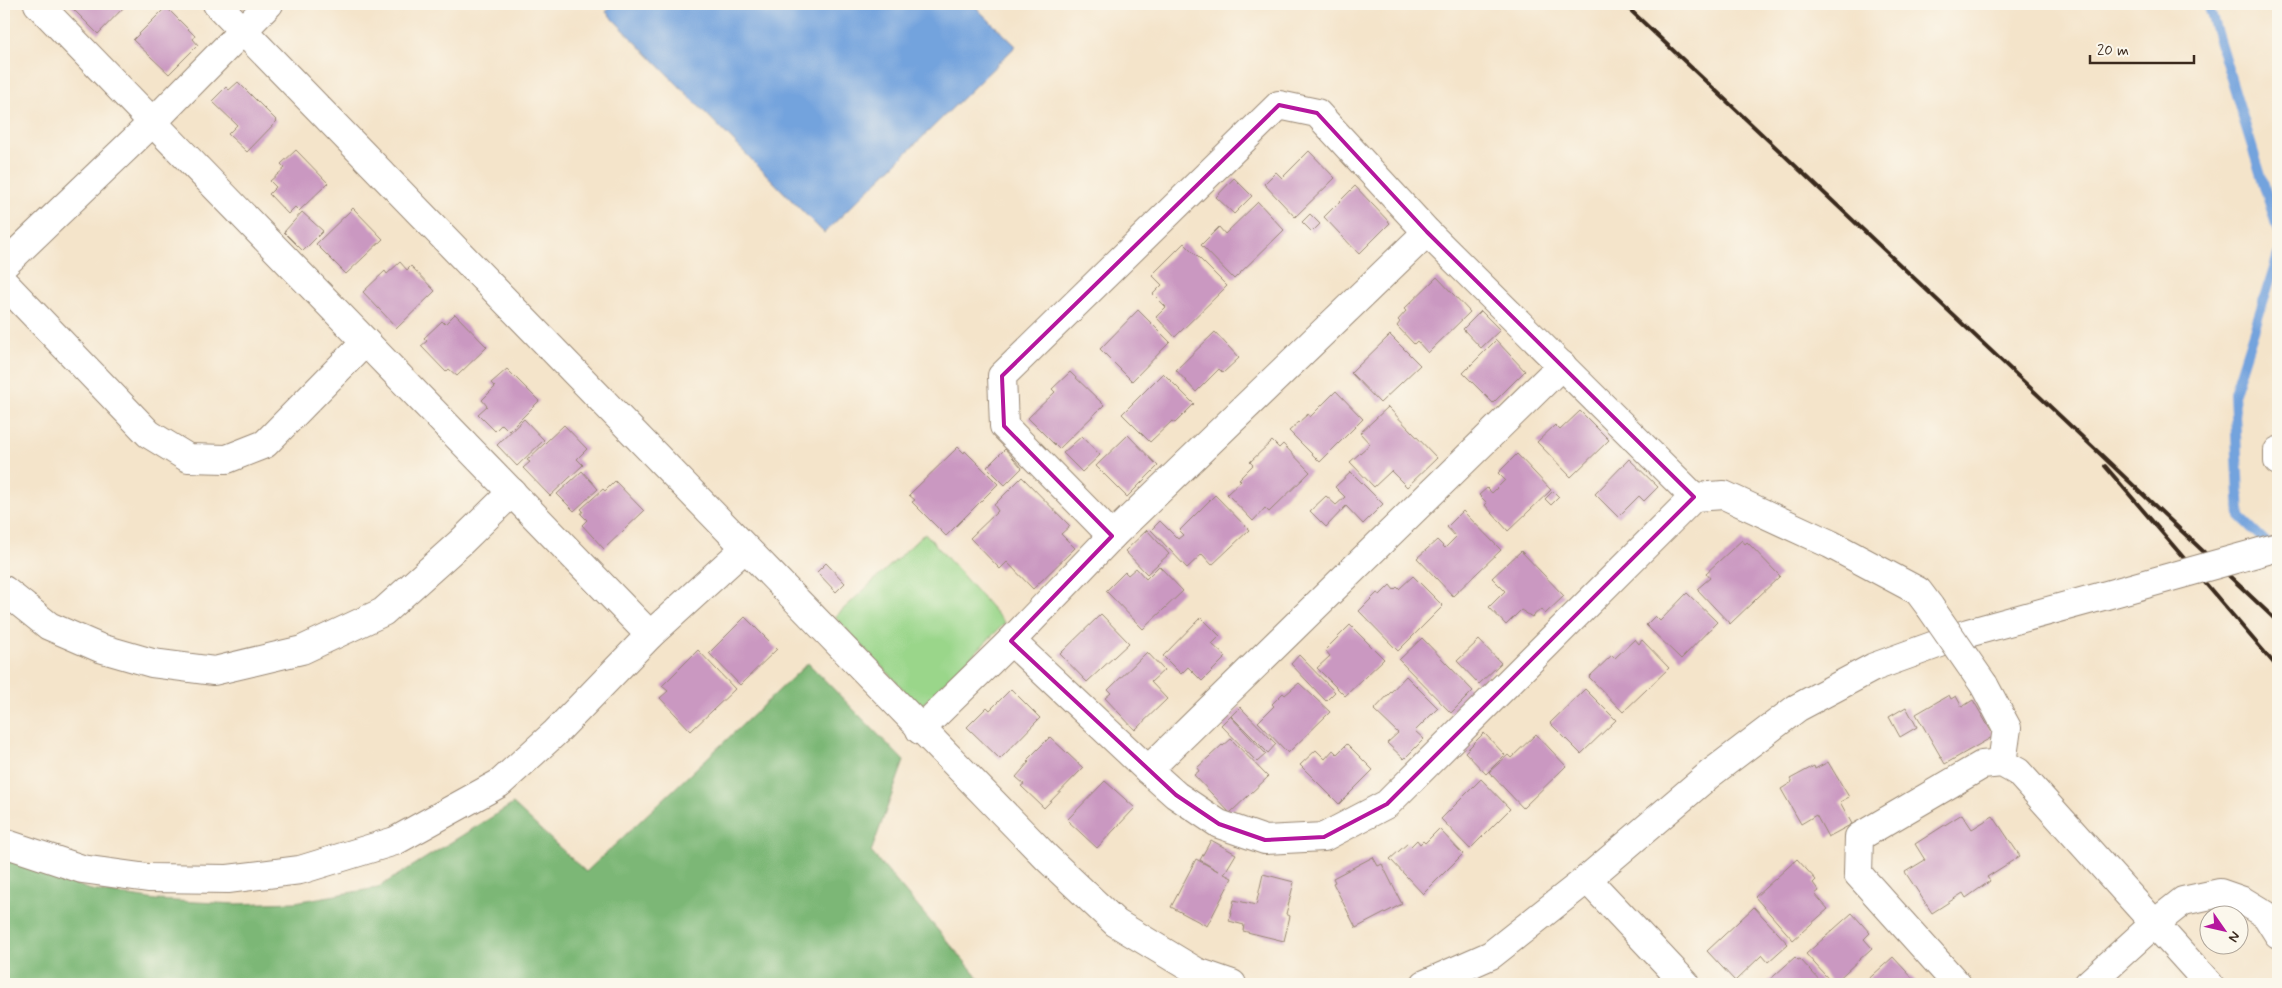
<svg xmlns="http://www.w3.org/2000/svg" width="2282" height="988" font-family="Mynerve,sans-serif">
  <rect width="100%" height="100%" fill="#fbf7ec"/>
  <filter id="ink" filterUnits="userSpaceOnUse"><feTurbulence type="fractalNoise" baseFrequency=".02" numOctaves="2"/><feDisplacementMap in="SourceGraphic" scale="10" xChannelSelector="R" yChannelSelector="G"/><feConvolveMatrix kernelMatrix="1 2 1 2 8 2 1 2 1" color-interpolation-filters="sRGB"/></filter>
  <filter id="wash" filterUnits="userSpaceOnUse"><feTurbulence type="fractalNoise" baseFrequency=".0096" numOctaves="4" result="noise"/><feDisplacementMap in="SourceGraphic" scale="20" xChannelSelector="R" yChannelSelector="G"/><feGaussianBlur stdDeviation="1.12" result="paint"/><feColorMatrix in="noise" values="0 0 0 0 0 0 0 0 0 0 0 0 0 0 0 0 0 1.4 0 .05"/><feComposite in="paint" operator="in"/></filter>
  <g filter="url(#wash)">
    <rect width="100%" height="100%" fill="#f4e4ca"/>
    <path fill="#9ad68a" stroke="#6a8054" d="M925,533L1005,623L920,707L835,617Z"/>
    <path fill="#7bb776" stroke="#5b704a" d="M808,663L904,761L871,852L984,984H4V858L91,890L156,900L235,904L295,902L377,888L513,804L586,872Z"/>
    <path fill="#73a3dd" stroke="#57667e" d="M613,4H972L1016,46L824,233L606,12Z"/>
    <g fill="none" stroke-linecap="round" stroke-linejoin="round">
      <g stroke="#73a3dd" stroke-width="10">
        <path d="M2208,4L2278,231"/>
        <path d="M2271,547L2240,517L2234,393L2278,255"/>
      </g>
    </g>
    <g id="blocks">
      <g fill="#ca98c1">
        <path d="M68,4H127L98,34Z"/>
        <path d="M166,7L195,36L193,39L198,45L169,74L133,40Z"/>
        <path d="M238,82L277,121L247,152L228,134L237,125L212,101L226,87L229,90Z"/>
        <path d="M296,150L328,183L299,211L295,207L288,214L269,194L276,187L270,181L285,168L281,164Z"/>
        <path d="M1309,151L1335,178L1295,217L1264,184L1276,172L1282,178Z"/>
        <path d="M1234,178L1252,196L1234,214L1216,197Z"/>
        <path d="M1355,186L1390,223L1359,254L1324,217Z"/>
        <path d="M1258,202L1284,230L1234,279L1201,245L1219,227L1225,234Z"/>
        <path d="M353,208L383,239L346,274L316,244Z"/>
        <path d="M302,212L323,231L303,251L284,232Z"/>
        <path d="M1310,214L1320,224L1312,232L1302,222Z"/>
        <path d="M1184,243L1227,286L1175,337L1156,317L1166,307L1153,294L1162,285L1152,275Z"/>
        <path d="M400,262L407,270L411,266L435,291L397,328L363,292L385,271L387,274Z"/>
        <path d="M1437,277L1470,312L1428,353L1417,341L1414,344L1397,326L1400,322L1398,320L1406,311L1404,309Z"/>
        <path d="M1138,310L1170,342L1132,381L1100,349Z"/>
        <path d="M1481,311L1500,330L1481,348L1463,329Z"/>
        <path d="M455,314L487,347L457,376L449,369L446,372L421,346L427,341L424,338L442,321L445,324Z"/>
        <path d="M1215,332L1239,358L1223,373L1219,369L1196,392L1176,370Z"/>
        <path d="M1390,335L1420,365L1380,403L1351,373Z"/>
        <path d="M1496,340L1525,371L1493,403L1463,373Z"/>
        <path d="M507,369L539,401L509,431L502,424L495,431L478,414L487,406L482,400L495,387L491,383Z"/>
        <path d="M1070,372L1104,405L1059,449L1028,418L1055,392L1052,389Z"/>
        <path d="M1163,373L1194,404L1175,423L1172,421L1150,442L1122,414Z"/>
        <path d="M1336,391L1363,419L1320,462L1289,431L1308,414L1310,417Z"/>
        <path d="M1388,407L1437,458L1407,487L1391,471L1374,487L1350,462L1370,444L1360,433Z"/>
        <path d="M1580,411L1609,440L1571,477L1537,442L1555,425L1560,430Z"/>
        <path d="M524,419L544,440L517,466L497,445Z"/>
        <path d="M564,425L587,449L577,459L583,465L550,496L523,468L530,462L527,460Z"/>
        <path d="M1128,435L1158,466L1127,497L1096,466Z"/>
        <path d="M1082,436L1100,455L1082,472L1063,453Z"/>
        <path d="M1272,441L1279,448L1283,444L1310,472L1269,512L1265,508L1253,521L1227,494L1241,481L1239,479L1253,465L1250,462Z"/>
        <path d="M958,447L964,453L965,451L998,484L946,536L912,502L915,500L909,495Z"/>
        <path d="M1005,449L1022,468L1005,485L987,467Z"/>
        <path d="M1517,454L1551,490L1508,531L1485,505L1487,503L1479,495L1487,488L1492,493L1505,480L1498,473Z"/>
        <path d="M1629,459L1658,487L1644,501L1639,496L1618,517L1595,494Z"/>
        <path d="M582,471L598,489L574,511L557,494Z"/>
        <path d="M1351,472L1383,504L1363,524L1346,506L1326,527L1310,511L1326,496L1336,505L1345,497L1335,487Z"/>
        <path d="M1022,477L1070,526L1061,534L1075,548L1033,589L1007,562L1000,569L970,538L998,511L994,505Z"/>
        <path d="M615,481L644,511L604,549L582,525L587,520L581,514L583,511L581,509L603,489L605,491Z"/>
        <path d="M1553,491L1559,497L1551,505L1545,499Z"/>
        <path d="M1215,495L1249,530L1212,565L1202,554L1187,568L1151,530L1160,521L1178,539L1183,535L1179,531Z"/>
        <path d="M1463,511L1501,550L1453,596L1417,558L1437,540L1445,548L1456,537L1447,527Z"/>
        <path d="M1147,530L1169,554L1147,574L1125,551Z"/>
        <path d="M1742,540L1745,544L1747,542L1780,576L1730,624L1697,589L1710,578L1706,573Z"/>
        <path d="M1521,551L1564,596L1545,614L1541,609L1532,617L1521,610L1506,625L1489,607L1505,591L1492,578Z"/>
        <path d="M826,563L845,583L836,592L817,572Z"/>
        <path d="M1159,566L1183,591L1143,629L1106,591L1125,572L1128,575L1136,568L1146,579Z"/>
        <path d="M1413,576L1443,606L1398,651L1359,611L1377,593L1380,595L1390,585L1394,590L1397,587L1399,589Z"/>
        <path d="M1687,593L1717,622L1681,659L1646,625L1655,616L1660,621Z"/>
        <path d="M1101,614L1129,643L1087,682L1060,654Z"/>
        <path d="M745,617L777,649L740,685L709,653Z"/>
        <path d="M1201,617L1220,636L1212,644L1226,657L1202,681L1188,667L1181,674L1163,656Z"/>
        <path d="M1350,625L1384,659L1345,696L1317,668L1330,656L1325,650Z"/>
        <path d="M1422,638L1473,691L1451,713L1399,660Z"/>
        <path d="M1635,639L1639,644L1642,640L1669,668L1623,712L1589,677L1612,655L1615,658Z"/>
        <path d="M1479,640L1501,663L1479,684L1457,661Z"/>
        <path d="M698,650L735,689L691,731L660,698L668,691L662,686Z"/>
        <path d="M1147,652L1164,670L1151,682L1167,699L1135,730L1105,698L1111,693L1108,690Z"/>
        <path d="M1299,655L1335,692L1326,701L1291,664Z"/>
        <path d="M1406,676L1438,708L1415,731L1424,739L1404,759L1387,743L1398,733L1374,710Z"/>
        <path d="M1299,683L1330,712L1288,753L1258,722L1274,706L1272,704L1283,693L1285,695Z"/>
        <path d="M1011,689L1040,718L1000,759L967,727L987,707L990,710Z"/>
        <path d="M1585,689L1616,720L1581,754L1550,723Z"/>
        <path d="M1949,695L1951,699L1956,696L1962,707L1973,700L1994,736L1945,764L1916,714Z"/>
        <path d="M1240,707L1276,744L1268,753L1231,716Z"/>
        <path d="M1906,707L1917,727L1900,737L1889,717Z"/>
        <path d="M1230,716L1266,754L1257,762L1221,725Z"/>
        <path d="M1484,733L1505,755L1486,774L1465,752Z"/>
        <path d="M1536,734L1566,766L1523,808L1489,772L1508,755L1511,758Z"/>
        <path d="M1050,737L1083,768L1044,808L1021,786L1024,784L1016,777L1029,762L1027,760Z"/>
        <path d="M1231,739L1268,777L1230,813L1194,775L1199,771L1197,768L1222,745L1223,746Z"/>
        <path d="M1347,744L1373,770L1339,804L1300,765L1316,750L1325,759L1333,750L1337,754Z"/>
        <path d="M1828,762L1849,797L1840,802L1852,824L1828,837L1816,815L1801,824L1781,789L1792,782L1790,779L1814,766L1815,769Z"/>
        <path d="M1481,779L1510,809L1470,849L1441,819Z"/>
        <path d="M1105,781L1135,808L1097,848L1067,820Z"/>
        <path d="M1962,814L1972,829L1993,816L2020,856L1987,877L1990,881L1966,898L1963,893L1932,913L1905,872L1925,860L1915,844Z"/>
        <path d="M1439,829L1463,854L1423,894L1390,859L1408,843L1411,846L1417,840L1420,844L1423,841L1425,843Z"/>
        <path d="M1211,840L1236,854L1224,874L1232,878L1207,926L1171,907L1196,859L1218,871L1200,860Z"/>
        <path d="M1373,857L1378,866L1382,864L1402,904L1356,928L1333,883L1335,882L1333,878Z"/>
        <path d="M1797,859L1816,880L1813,883L1819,891L1815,894L1828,909L1793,940L1755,897Z"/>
        <path d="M1263,874L1294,882L1286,914L1290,916L1284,941L1243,931L1244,925L1229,921L1234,900L1256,905Z"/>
        <path d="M1754,907L1788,944L1768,962L1762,955L1735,981L1707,951Z"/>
        <path d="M1852,913L1870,933L1864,939L1872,948L1833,984L1806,954Z"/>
        <path d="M1795,957L1798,960L1800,959L1823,984H1765Z"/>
        <path d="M1893,957L1918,984H1863Z"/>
      </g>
    </g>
  </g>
  <g filter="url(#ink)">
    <use href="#blocks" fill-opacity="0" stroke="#988774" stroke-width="1"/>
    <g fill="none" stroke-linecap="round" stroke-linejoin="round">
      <g stroke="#988774" stroke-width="30">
        <g id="minor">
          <path d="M38,4L650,635"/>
          <path d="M217,4L1047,858L1116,923L1197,972L1232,984"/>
          <path d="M1427,232L1112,536L1011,641L1148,770L1176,795L1219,824L1265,840L1324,837L1387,804L1694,497L1724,495L1830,544L1918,591L1930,607"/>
          <path d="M4,265L153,122L269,4"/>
          <path d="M4,283L149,434L188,458L227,459L265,444L365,342"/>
          <path d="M2278,451V461"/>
          <path d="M1112,536L1004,426L1002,376L1279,105L1317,113L1427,232L1694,497"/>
          <path d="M4,590L49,626L100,648L152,663L214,671L302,650L383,612L460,543L512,492"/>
          <path d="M1984,685L2007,728L2002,763"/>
          <path d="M920,730L1011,641"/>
          <path d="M1148,770L1562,365"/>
          <path d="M4,843L82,869L148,878L228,879L300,870L395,841L500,783L556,732L650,635L744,549"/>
          <path d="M1587,879L1686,984"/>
          <path d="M1425,984L1491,955L1587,879L1710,774L1797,708L1874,667L1968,633L2103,596"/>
          <path d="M1957,984L1858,874L1859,837L1982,765L2002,763L2018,772L2209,984"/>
          <path d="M2088,984L2154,924L2183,901L2220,893L2243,901L2266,915L2278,934"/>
        </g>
      </g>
      <use href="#minor" stroke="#fff" stroke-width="28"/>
      <g stroke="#3b2a1e" stroke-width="4">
        <path d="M1624,4L2278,622"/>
        <path d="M2105,466L2278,668"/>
      </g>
      <g stroke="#988774" stroke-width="30" stroke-linecap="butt">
        <g id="minor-bridge">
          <path d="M2103,596L2278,547"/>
          <path d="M1930,607L1984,685"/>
        </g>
      </g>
      <use href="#minor-bridge" stroke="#fff" stroke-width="28"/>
    </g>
  </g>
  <path fill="none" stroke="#b5179e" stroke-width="4" stroke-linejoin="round" d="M1279,105L1317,113L1427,232L1694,497L1387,804L1324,837L1265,840L1219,824L1176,795L1011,641L1112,536L1004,426L1002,376Z"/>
  <rect width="2282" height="988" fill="none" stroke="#fbf7ec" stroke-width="20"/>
  <g transform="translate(2224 930) rotate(124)"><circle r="24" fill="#fbf7ec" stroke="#aea59a"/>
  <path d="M0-4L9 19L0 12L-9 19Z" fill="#b5179e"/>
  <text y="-8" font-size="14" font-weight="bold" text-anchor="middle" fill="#3b2a1e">N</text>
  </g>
  <path d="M2090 55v8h104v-8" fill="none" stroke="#3b2a1e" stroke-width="2.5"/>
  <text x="2097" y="55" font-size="15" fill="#3b2a1e" stroke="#fbf7ec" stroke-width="4" paint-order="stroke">20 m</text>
</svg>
